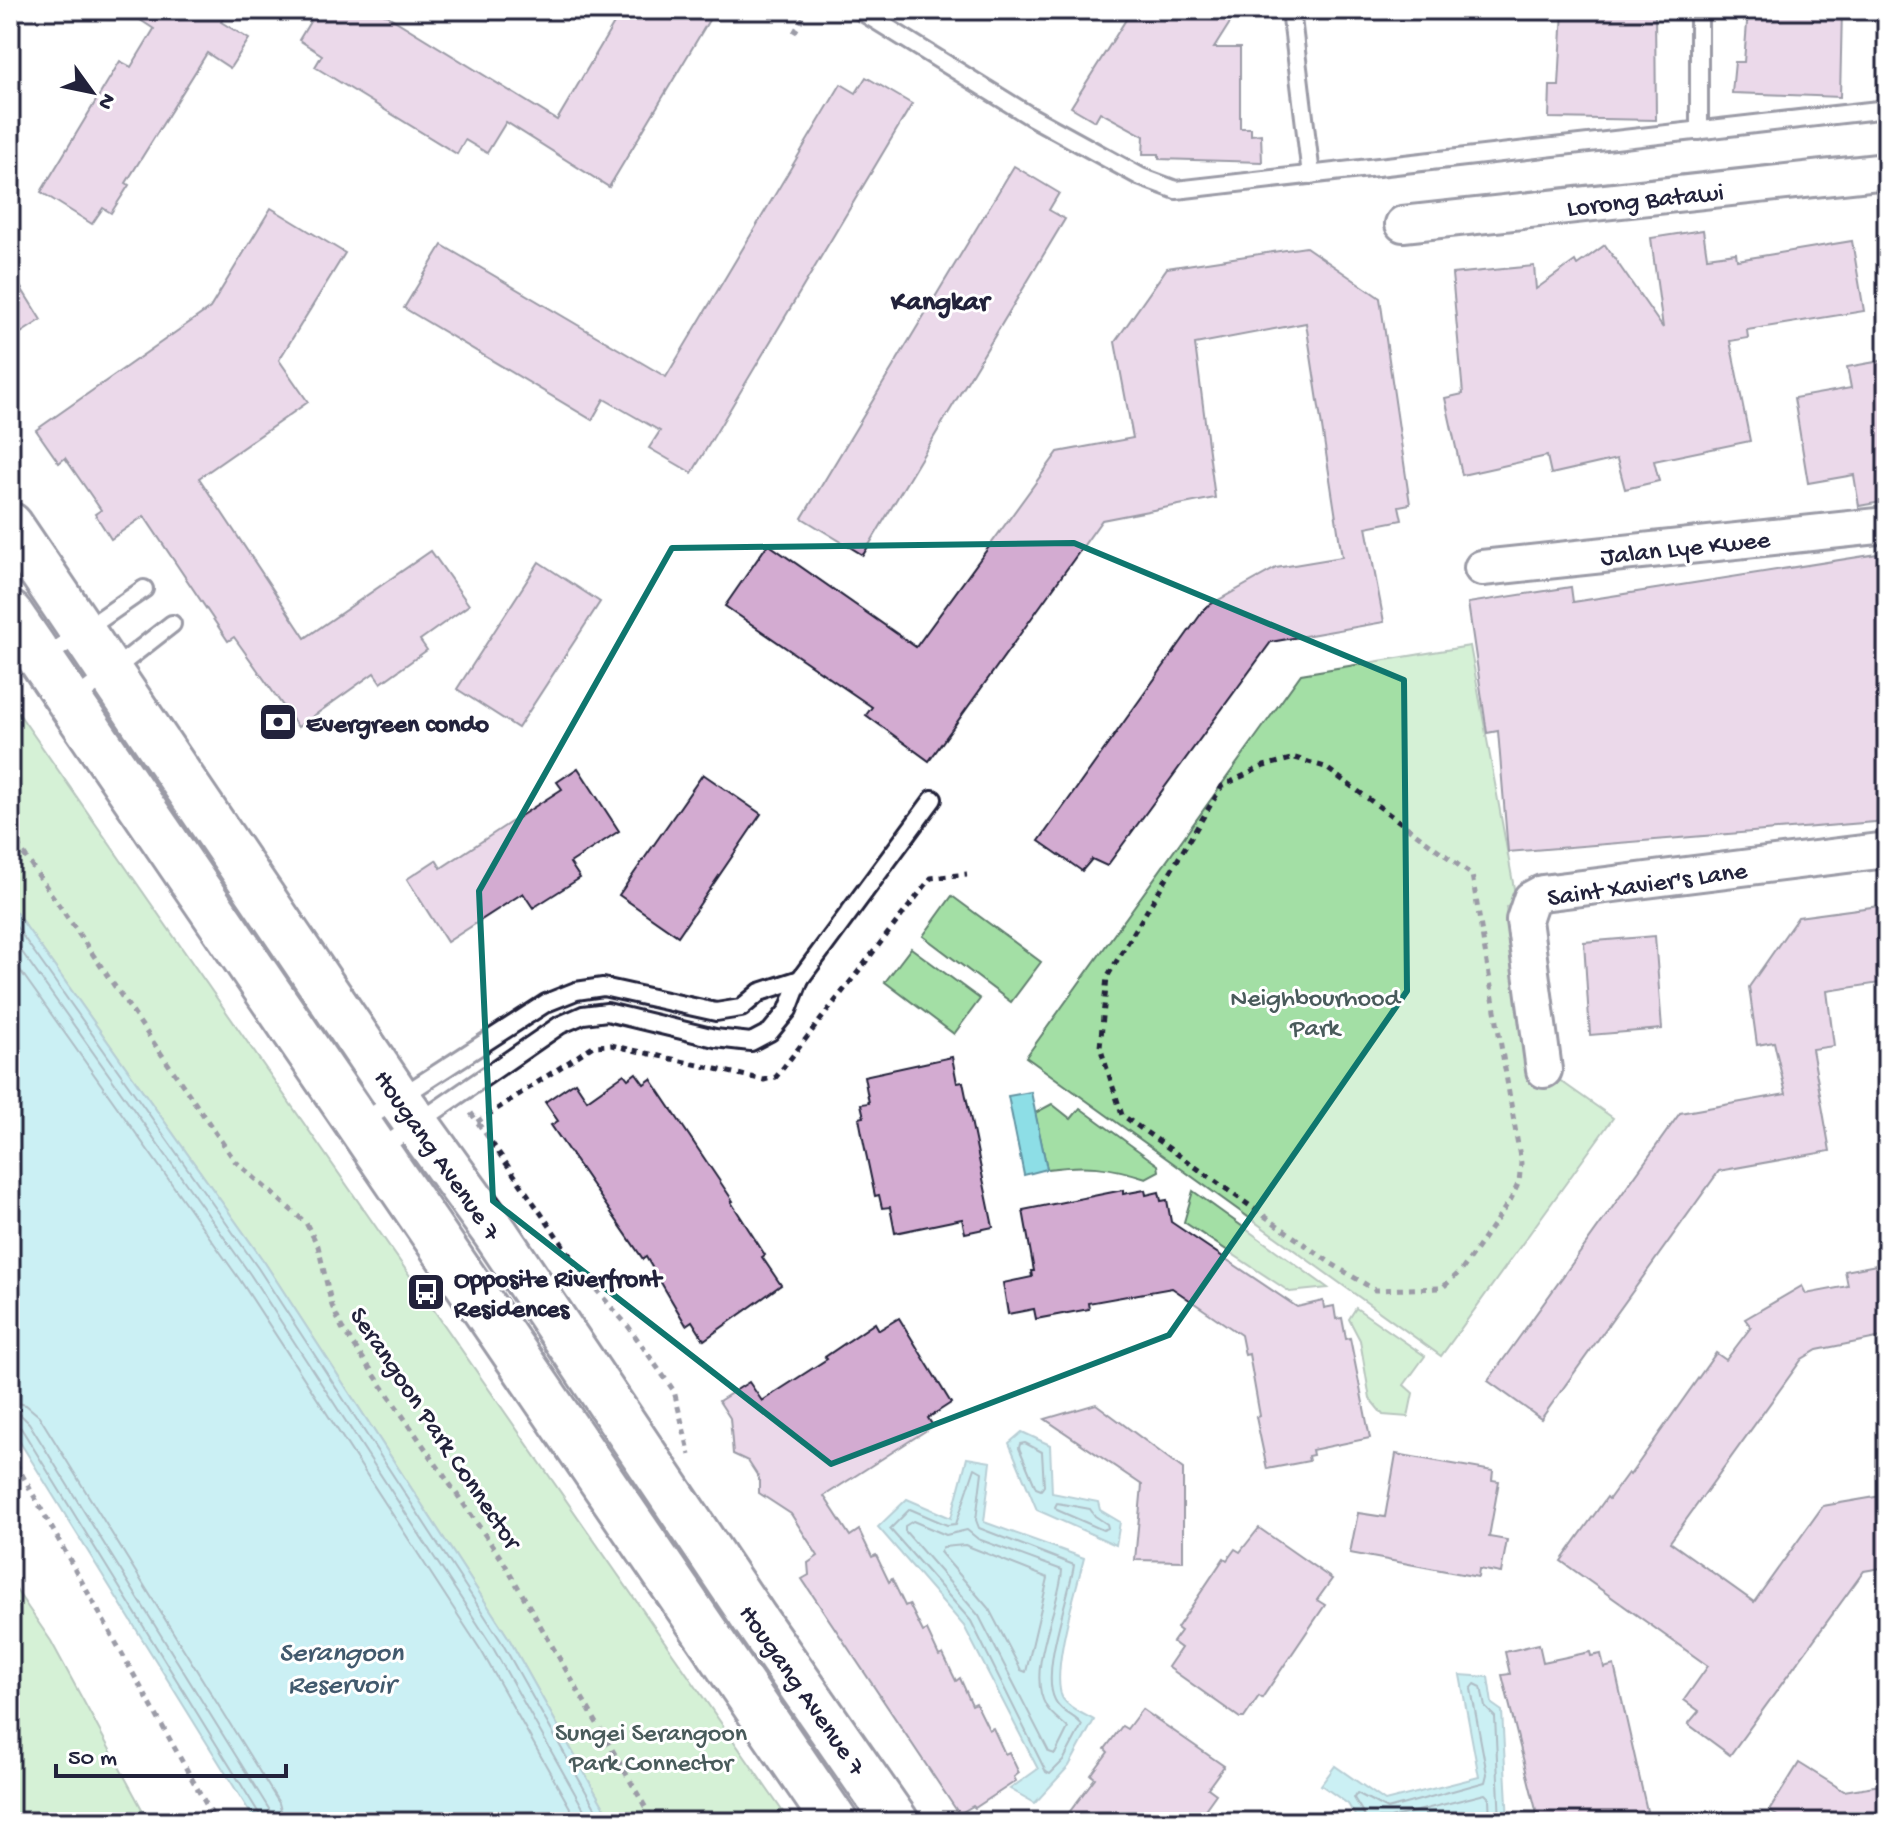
<svg xmlns="http://www.w3.org/2000/svg" width="1897" height="1832" font-family="'Gochi Hand',sans-serif">
  <rect width="100%" height="100%" fill="#fff"/>
  <filter id="ink" filterUnits="userSpaceOnUse"><feTurbulence type="fractalNoise" baseFrequency=".0125" numOctaves="2"/><feDisplacementMap in="SourceGraphic" scale="16" xChannelSelector="R" yChannelSelector="G"/><feConvolveMatrix kernelMatrix="1 2 1 2 8 2 1 2 1" color-interpolation-filters="sRGB"/></filter>
  <g filter="url(#ink)">
    <g fill="#a3dfa5" stroke="#628070" stroke-width="2">
      <path d="M1470,646L1517,905L1506,907L1531,1060L1613,1118L1441,1356L1026,1057L1301,674Z"/>
      <path d="M10,701L790,1822H612L508,1637L265,1263L10,904Z"/>
      <path d="M952,896L1041,962L1011,1002L923,936Z"/>
      <path d="M911,948L980,999L954,1034L885,982Z"/>
      <path d="M1052,1104L1071,1119L1080,1108L1158,1165L1159,1171L1146,1178C1108,1166 1087,1164 1047,1169L1035,1113Z"/>
      <path d="M1193,1191L1328,1288L1290,1292L1184,1222Z"/>
      <path d="M1356,1308L1425,1356L1404,1385L1413,1393L1408,1417L1383,1415L1370,1399L1360,1340L1349,1319Z"/>
      <path d="M10,1581L51,1641L149,1822H10Z"/>
    </g>
    <g fill="#8ddee6" stroke="#6293a2" stroke-width="2">
      <path d="M10,904L265,1263L508,1637L612,1822H256L10,1426Z"/>
      <path d="M1031,1092L1047,1169L1024,1175L1008,1096Z"/>
      <path d="M1022,1432L1050,1445L1052,1493L1098,1502L1100,1510L1120,1522L1116,1545L1037,1510L1009,1443Z"/>
      <path d="M967,1458L991,1462L984,1522L1084,1558C1077,1587 1049,1675 1063,1699C1070,1709 1084,1714 1094,1720L1069,1766L1035,1803L1010,1789L1038,1769L964,1626L878,1527L907,1499L951,1518Z"/>
      <path d="M1460,1675L1488,1677L1492,1704L1502,1711L1508,1822H1359L1348,1804L1321,1785L1335,1766L1385,1801L1479,1777Z"/>
    </g>
    <g fill="none" stroke-linecap="round" stroke-linejoin="round">
      <g stroke="#4d6d7f" stroke-width="2">
        <path d="M10,918L258,1268L501,1641L603,1822"/>
        <path d="M10,935L250,1274L492,1646L591,1822"/>
        <path d="M10,956L240,1280L482,1652L578,1822"/>
        <path d="M10,1401L26,1405L39,1416L279,1803L284,1822"/>
        <path d="M10,1413L21,1415L29,1423L269,1809L272,1822"/>
        <path d="M10,1423L21,1428L260,1815L262,1822"/>
        <path d="M1025,1443L1042,1452L1044,1486L1041,1490L1036,1488L1019,1448L1020,1444Z"/>
        <path d="M975,1468L982,1472L976,1520L979,1528L1074,1565C1069,1598 1040,1672 1055,1700C1061,1713 1075,1715 1082,1725L1063,1761L1050,1774L1046,1772L971,1621L890,1529L910,1509L947,1525L956,1524Z"/>
        <path d="M1057,1503L1090,1509L1095,1516L1107,1524L1108,1528L1103,1530L1057,1510L1055,1507Z"/>
        <path d="M913,1521L946,1535L967,1530L978,1539L1062,1570C1060,1608 1025,1670 1046,1706C1052,1716 1061,1721 1068,1728L1055,1754L1049,1752L979,1616L905,1531V1526Z"/>
        <path d="M965,1545L1048,1578L1026,1672L1021,1670L989,1609L940,1552L943,1547Z"/>
        <path d="M1366,1822L1365,1816L1354,1798L1357,1793L1387,1809L1485,1782L1487,1774L1471,1689L1475,1684L1481,1687L1485,1707L1495,1717L1500,1822"/>
        <path d="M1376,1822L1379,1818H1390L1485,1794L1489,1798L1490,1822"/>
      </g>
    </g>
    <g fill="#d3abd1" stroke="#22223b" stroke-width="2">
      <path d="M125,10H229L221,22L249,39L230,68L207,53L126,183L129,185L111,213L103,208L92,224L41,192L120,61L131,67L154,29Z"/>
      <path d="M317,10H378L557,120L622,10H715L609,187L506,122L487,153L465,140L457,154L315,67L322,55L299,40Z"/>
      <path d="M1132,10H1238L1214,48H1240V128H1251V135L1261,134L1262,162L1159,159V154H1143L1144,136L1100,112L1095,121L1071,107Z"/>
      <path d="M1563,10H1655L1656,120L1549,118L1550,86H1559Z"/>
      <path d="M1748,10H1842L1840,97L1732,93L1735,62H1744Z"/>
      <path d="M866,77L912,104L692,473L649,448L660,431L604,399L592,420L404,308L442,245L666,377L841,84L856,93Z"/>
      <path d="M1014,166L1059,193L1049,210L1065,219L863,555L802,518Z"/>
      <path d="M271,208L345,253L279,360L308,402L199,478L305,638L431,551L469,605L420,640L427,650L381,683L374,673L298,727L234,637L228,641L144,516L111,539L95,514L101,510L65,458L59,463L36,430L210,308Z"/>
      <path d="M1703,230L1707,257L1736,253L1737,260L1852,241L1864,311L1747,330L1748,338L1730,341L1750,441L1654,461L1659,481L1625,489L1617,459L1551,474L1547,456L1462,475L1445,398L1463,394L1452,274L1534,266L1536,289L1575,261L1577,265L1605,245L1663,328L1651,238Z"/>
      <path d="M1306,247L1380,298L1410,504L1399,506L1402,520L1366,527L1384,622L1271,642L1107,866L1092,859L1082,871L1039,841L1206,607L1276,568L1342,557L1306,323L1195,344L1215,498L1102,520L929,761L866,715L872,707L725,606L768,544L916,647L1058,452L1133,438L1115,342L1167,268Z"/>
      <path d="M10,270L41,320L10,340Z"/>
      <path d="M1881,361L1887,397V501L1859,506L1854,475L1808,483L1794,398L1851,388L1847,367Z"/>
      <path d="M1884,553L1887,573V821L1508,852L1498,731L1487,733L1468,603L1571,587L1573,602Z"/>
      <path d="M539,562L600,602L518,728L457,689Z"/>
      <path d="M578,768L619,831L570,863L580,878L533,908L523,893L447,942L407,879L436,860L441,868L508,824L562,789L557,782Z"/>
      <path d="M703,774L761,814L678,936L619,895Z"/>
      <path d="M1887,905V982L1827,991L1834,1046L1812,1049L1830,1151L1719,1171L1541,1419L1488,1381L1680,1113L1786,1094L1774,1042L1757,1045L1749,987L1798,917Z"/>
      <path d="M1655,936L1662,1029L1590,1035L1584,942Z"/>
      <path d="M952,1057L957,1083L963,1082L993,1227L965,1233L962,1219L895,1233L890,1207L882,1208L879,1195L875,1196L864,1144L859,1118L864,1117L861,1104L869,1103L864,1076Z"/>
      <path d="M636,1073L644,1084L651,1079L733,1201L731,1202L765,1255L762,1257L781,1285L704,1340L692,1321L686,1325L646,1257L643,1259L551,1125L558,1121L545,1102L575,1082L587,1100L624,1074L628,1079Z"/>
      <path d="M1123,1190V1194L1145,1190L1146,1195L1159,1192L1161,1201L1167,1200L1171,1222L1297,1307L1323,1301L1324,1308L1334,1306L1336,1319L1342,1318L1346,1339L1350,1338L1370,1438L1312,1450L1313,1455L1308,1456L1309,1461L1267,1469L1256,1417L1260,1416L1249,1354L1245,1355L1241,1335L1172,1288L1088,1303L1089,1309L1036,1319L1034,1309L1008,1314L1003,1283L1032,1277L1031,1271H1034L1023,1210Z"/>
      <path d="M1887,1263V1336L1817,1350L1802,1359L1670,1542L1754,1602L1823,1506L1887,1495V1567L1864,1571L1730,1755L1688,1724L1699,1711L1684,1700L1708,1666L1561,1561L1607,1497L1609,1499L1628,1473L1630,1475L1716,1353L1726,1360L1751,1327L1745,1319L1802,1286L1806,1294L1848,1286L1845,1271Z"/>
      <path d="M899,1318L951,1403L928,1418L933,1426L824,1496L850,1536L859,1530L872,1557L876,1555L889,1582L892,1579L905,1606L909,1604L923,1632L927,1630L939,1656L943,1654L956,1681L960,1678L972,1705L976,1703L989,1730L993,1728L1005,1754L1009,1752L1019,1773L1014,1777L1016,1781L975,1808L973,1806L959,1814L802,1579L809,1575L808,1563L818,1556L791,1514L759,1493V1478L748,1461L733,1454L730,1418L719,1401L749,1382L762,1401L827,1359L825,1357L875,1323L879,1330Z"/>
      <path d="M1096,1404L1183,1469V1561L1135,1560L1142,1485L1045,1419Z"/>
      <path d="M1396,1454L1493,1471L1492,1480L1499,1481L1489,1537L1507,1540L1501,1573L1479,1569L1478,1577L1350,1553L1358,1513L1385,1517Z"/>
      <path d="M1259,1528L1332,1579L1317,1600L1325,1605L1262,1698L1259,1696L1244,1718H1240L1168,1667L1181,1648L1173,1642L1181,1631L1177,1628L1224,1558L1227,1560L1235,1549L1240,1552Z"/>
      <path d="M1539,1644L1543,1662L1590,1652L1591,1656L1601,1654L1604,1668L1614,1665L1647,1811L1639,1813L1641,1822H1539L1502,1675L1510,1674L1505,1652Z"/>
      <path d="M1142,1709L1224,1766L1208,1788L1216,1794L1196,1822H1062L1095,1778L1091,1775L1108,1752L1105,1749L1122,1726L1127,1729Z"/>
      <path d="M1799,1763L1844,1791L1887,1784V1822H1788L1769,1811Z"/>
    </g>
    <g fill="none" stroke-linecap="round" stroke-linejoin="round">
      <g stroke="#22223b" stroke-width="22">
        <g id="lane">
          <path d="M859,10L1030,116L1141,177L1176,190L1887,109"/>
          <path d="M1291,10L1311,175"/>
          <path d="M1699,10V131"/>
          <path d="M43,659L144,589"/>
          <path d="M72,702L172,624"/>
          <path d="M359,1124L546,1003L576,991L603,987L716,1012L741,1008L760,992L800,979"/>
          <path d="M380,1149L560,1025L583,1015L607,1012L715,1038L751,1042L770,1032L788,1010L800,979L933,799"/>
        </g>
      </g>
      <g stroke="#22223b" stroke-width="40">
        <g id="street">
          <path d="M1403,224L1887,171"/>
          <path d="M1482,568L1887,525"/>
          <path d="M1544,1070L1524,920L1531,899L1542,893L1887,850"/>
        </g>
      </g>
      <g stroke="#22223b" stroke-width="50">
        <g id="secondary">
          <path d="M10,525L398,1098L496,1234L754,1618L896,1822"/>
          <path d="M10,614L835,1822"/>
        </g>
      </g>
      <g stroke="#22223b" stroke-width="5" stroke-dasharray="6 6" stroke-linecap="butt">
        <path d="M794,33L805,15L797,10"/>
        <path d="M1295,758L1325,767L1472,875L1521,1163L1519,1182L1511,1199L1462,1270L1442,1288L1375,1290L1332,1264L1122,1115L1100,1047L1107,977L1222,786L1264,766Z"/>
        <path d="M10,834L235,1161L306,1223L318,1246L332,1306L342,1328L503,1561L654,1822"/>
        <path d="M471,1113L586,1278L628,1326L674,1391L690,1455"/>
        <path d="M477,1122L593,1046L611,1045L764,1080L776,1077L931,878L967,874"/>
        <path d="M10,1453L216,1822"/>
      </g>
      <use href="#lane" stroke="#fff" stroke-width="16"/>
      <use href="#street" stroke="#fff" stroke-width="34"/>
      <use href="#secondary" stroke="#fff" stroke-width="44"/>
    </g>
  </g>
  <path d="M0 0H1897V1832H0ZM1074,543L1404,680L1407,991L1169,1335L831,1464L493,1201L479,891L672,548Z" fill="#fff" fill-opacity=".55" fill-rule="evenodd"/>
  <path fill="none" stroke="#0f766e" stroke-width="6" stroke-linejoin="round" d="M1074,543L1404,680L1407,991L1169,1335L831,1464L493,1201L479,891L672,548Z"/>
  <defs>
    <g id="bank-square" transform="scale(2)"><rect x="-9" y="-9" width="18" height="18" rx="4" fill="#22223b" stroke="#fff"/><path d="M-6-4H6V4H-6ZM0-2.3a2.3 2.3 0 1 0 0 4.6a2.3 2.3 0 1 0 0-4.6Z" fill="#fff"/></g>
    <g id="bus-square" transform="scale(2)"><rect x="-9" y="-9" width="18" height="18" rx="4" fill="#22223b" stroke="#fff"/><path d="M-5-6H5V4H4V6H2V4H-2V6H-4V4H-5ZM-3.5-4V0h7V-4ZM-3.5 1.2v1.5H-2V1.2ZM2 1.2v1.5H3.5V1.2Z" fill="#fff"/></g>
  </defs>
  <g fill-rule="evenodd">
    <use href="#bank-square" x="278" y="722"/>
    <use href="#bus-square" x="426" y="1292"/>
  </g>
  <g text-anchor="middle" stroke-width="6" stroke-linejoin="round" paint-order="stroke">
    <g font-size="26" fill="#22223b" stroke="#fff">
      <text transform="translate(1645 198) rotate(-6)" y="9">Lorong Batawi</text>
      <text transform="translate(1685 546) rotate(-6)" y="9">Jalan Lye Kwee</text>
      <text transform="translate(1647 882) rotate(-8)" y="9">Saint Xavier's Lane</text>
      <text transform="translate(439 1154) rotate(55)" y="9">Hougang Avenue 7</text>
      <text transform="translate(437 1427) rotate(56)" y="9">Serangoon Park Connector</text>
      <text transform="translate(804 1689) rotate(55)" y="9">Hougang Avenue 7</text>
    </g>
    <g font-size="26" font-weight="bold" fill="#22223b" stroke="#fff" text-anchor="start">
      <text x="306" y="731">Evergreen condo</text>
      <text x="454" y="1286">Opposite Riverfront<tspan x="454" dy="30">Residences</tspan></text>
    </g>
    <g font-size="26" fill="#495b5b" stroke="#fff">
      <text x="1315" y="1005">Neighbourhood<tspan x="1315" dy="30">Park</tspan></text>
      <text x="651" y="1740">Sungei Serangoon<tspan x="651" dy="30">Park Connector</tspan></text>
    </g>
    <g font-size="28" font-weight="bold" fill="#22223b" stroke="#fff">
      <text x="940" y="309">Kangkar</text>
    </g>
    <g font-size="28" font-style="italic" fill="#425a6e" stroke="#fff">
      <text x="341" y="1660">Serangoon<tspan x="341" dy="32">Reservoir</tspan></text>
    </g>
  </g>
  <rect width="1897" height="1832" fill="none" stroke="#fff" stroke-width="40"/>
  <rect x="20" y="20" width="1857" height="1792" fill="none" stroke="#22223b" stroke-width="3" filter="url(#ink)"/>
  <g transform="translate(92 92) rotate(123)" stroke="#ffffff" stroke-width="6" paint-order="stroke">
  <path d="M0-6L14 30L0 20L-14 30Z" fill="#22223b"/>
  <text y="-12" font-size="22" font-weight="bold" text-anchor="middle" fill="#22223b">N</text>
  </g>
  <path d="M56 1764v12h230v-12" fill="none" stroke="#22223b" stroke-width="4"/>
  <text x="68" y="1764" font-size="24" fill="#22223b" stroke="#ffffff" stroke-width="6" paint-order="stroke">50 m</text>
</svg>
